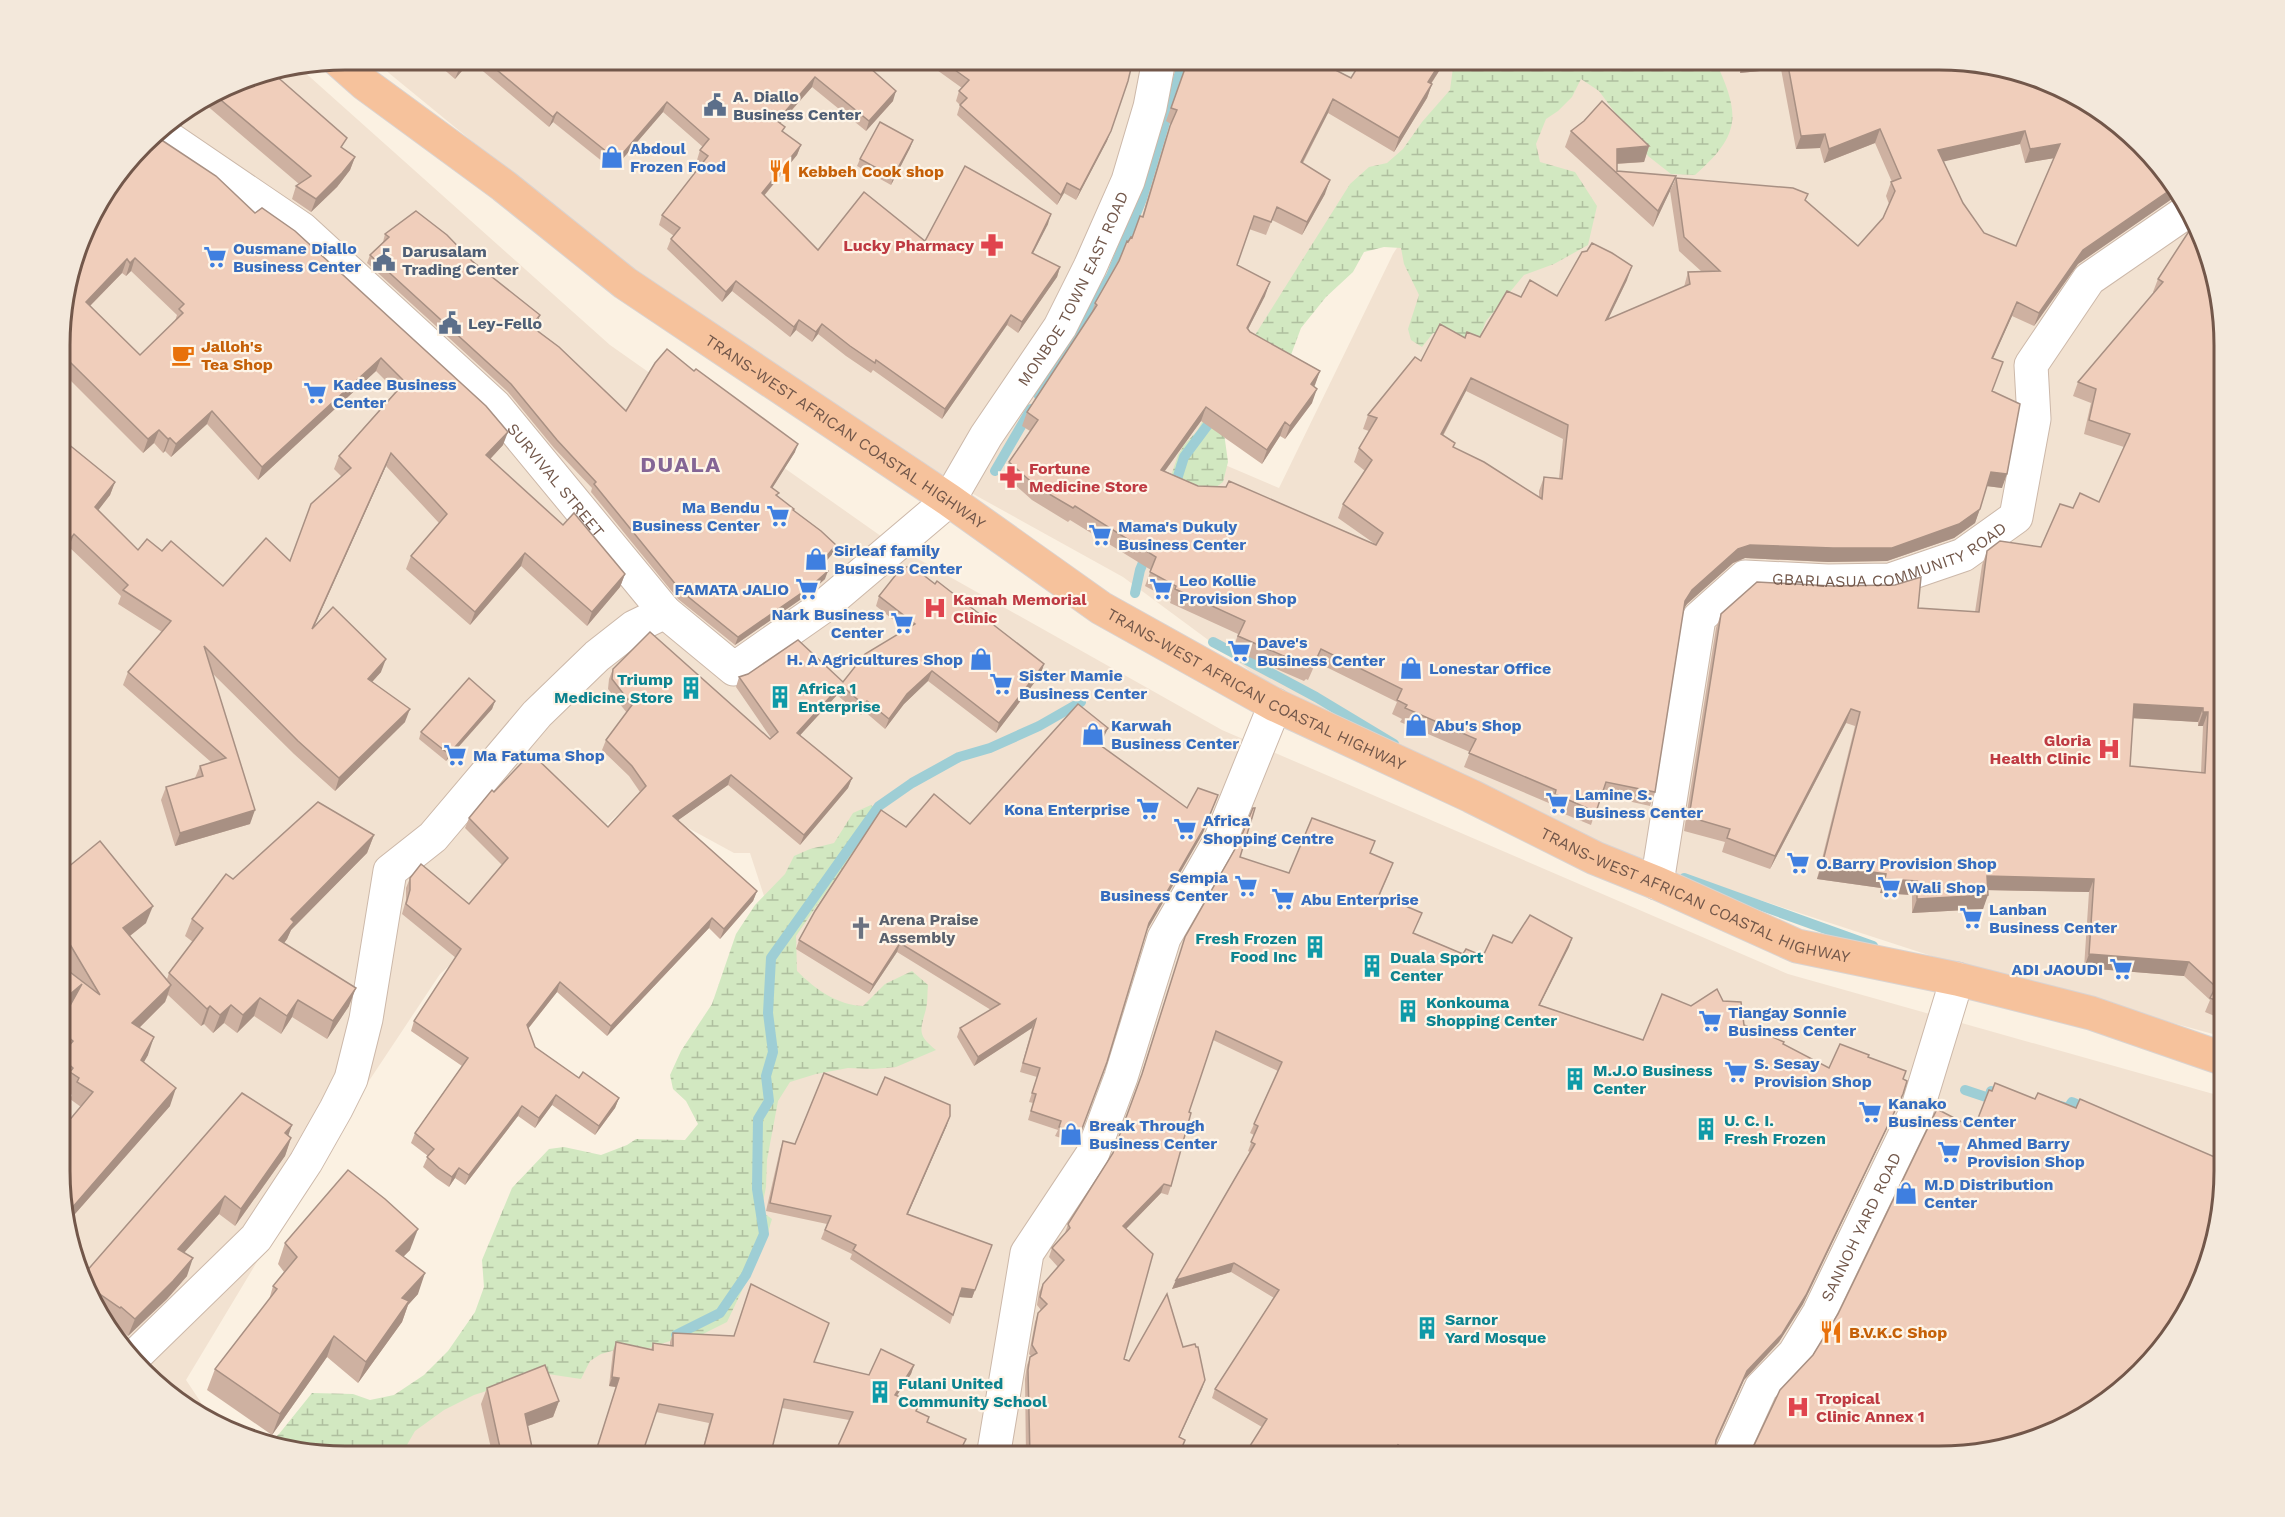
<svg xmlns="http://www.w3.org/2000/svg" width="2285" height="1517" font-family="'Work Sans',sans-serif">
  <defs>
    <pattern id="wetland-marsh" width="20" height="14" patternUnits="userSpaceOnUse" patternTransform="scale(1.5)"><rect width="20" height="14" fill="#d2e8c1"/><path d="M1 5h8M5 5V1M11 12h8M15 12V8" fill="none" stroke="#afbf9f"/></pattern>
  </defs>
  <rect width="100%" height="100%" fill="#fbf1e2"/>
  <g fill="#f2e2d1">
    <path d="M373,60H1499L1204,456L1279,488L1393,254L1494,96L1525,60H1940L2031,75L2098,108L2187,203L2224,327V1037L1950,962L1594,846L1272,687L1123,577L892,449L662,297Z"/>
    <path d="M301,69L610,345L895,546L1222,730L1788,974L2224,1097V1190L2210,1263L2177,1330L1958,1456L388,1457L398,1419L589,1329L796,994L750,853H734L635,799L440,974L335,1132L186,1380L214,1422L187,1409L98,1314L62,1208V309L157,131L237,82Z"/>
  </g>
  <g fill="url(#wetland-marsh)">
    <path d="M1454,60H1715C1740,114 1742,134 1695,175L1671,174L1648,156L1637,136L1616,114L1599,91L1581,79L1572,97L1558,111L1546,119L1536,144L1540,162L1575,172L1597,206L1588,245L1554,264L1524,275L1486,321L1477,344L1433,333L1422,347L1411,340L1408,329L1419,295L1404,264L1401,248L1384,247L1364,252L1353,272L1326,297L1301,328L1288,363L1224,433L1228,462L1223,482L1211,491L1168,485L1178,455L1184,445L1197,431L1202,422L1209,417L1250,343L1350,184L1369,167L1387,163L1403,149L1422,122L1450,90Z"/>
    <path d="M871,805L880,813L796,936L797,971C815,989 837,1005 863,1006L885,984L912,971L928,985C927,993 928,1001 926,1009C920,1031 917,1035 936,1050L896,1067L873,1069L848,1068L816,1074L790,1082L778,1101L767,1160L766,1187L762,1207L765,1214L772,1219L765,1242L727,1322L701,1335L679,1338L649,1348L619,1349L601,1354L590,1361L581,1379L541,1373L474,1395L444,1410L415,1431L400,1457H345L267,1444L279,1434L312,1393L353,1394L370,1400L394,1395L424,1375L448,1351L475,1312L484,1287L482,1260L512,1188L549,1149L564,1147L601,1155L627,1145L636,1139L685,1140L698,1124L686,1101L673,1089L670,1075L681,1051L712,1004L736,934L755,905L785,874L794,856L810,849L834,843L853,813Z"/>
  </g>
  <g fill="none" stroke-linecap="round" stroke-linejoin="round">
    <g stroke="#9eced5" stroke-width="10">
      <path d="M1039,396L1111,276L1142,199L1180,72L1181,60"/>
      <path d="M995,471L1031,409"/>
      <path d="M1174,489L1184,457L1207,426"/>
      <path d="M1135,593L1140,570L1147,553"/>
      <path d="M1213,642L1316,697L1394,744"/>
      <path d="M1684,878L1873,946"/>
      <path d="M1965,1090L1989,1098L1991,1091L1994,1092"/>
      <path d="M2057,1105L2068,1108L2072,1102L2091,1110"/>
      <path d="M676,1335L720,1313L746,1275L764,1234L757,1189L758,1119L769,1101L766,1076L773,1052L768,1013L771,958L879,806L912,783L959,757L990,748L1039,726L1081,702"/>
    </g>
    <g stroke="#ccb8a9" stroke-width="35">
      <g id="minor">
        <path id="s1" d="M158,131L302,229L495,406L665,612L734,669L824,606L949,500L986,436L1060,327L1090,267L1128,181L1150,107L1159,60"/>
        <path id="s2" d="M1657,883L1699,618L1745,577L1828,581L1890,580L1963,555L2016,517L2034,419L2031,365L2089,279L2189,210"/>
        <path d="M136,1355L256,1238L306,1162L336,1109L351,1079L366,1019L390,871L433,837L537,714L597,656L634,627L665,612"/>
        <path id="s3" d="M1730,1456L1761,1388L1794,1354L1819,1313L1917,1110L1957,979"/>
        <path d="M993,1457L1027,1253L1092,1155L1121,1077L1164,938L1220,841L1275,705"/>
      </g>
    </g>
    <g stroke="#dad3d0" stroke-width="35">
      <g id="trunk">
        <path id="s4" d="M339,61L365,84L504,186L625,283L949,500L1101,608L1275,705L1471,796L1595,858L1657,883L1797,946L1957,979L2091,1013L2224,1059"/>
      </g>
    </g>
    <use href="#minor" stroke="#fff" stroke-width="33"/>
    <use href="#trunk" stroke="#f6c29c" stroke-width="33"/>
  </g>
  <g fill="#ceb1a1" fill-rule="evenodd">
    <path d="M433,60H861L893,101L866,131L812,87L780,124L783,132L801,145L797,155L764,196L818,250L925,241L1048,224L1033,253L1060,267L1057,277L1018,333L1007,325L942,419L873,370L871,373L846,356L818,334L812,342L796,330L790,337L732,291L722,302L667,249L671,239L674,236L659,225L662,215L702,164L697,160L700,150L703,147L663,112L613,170L553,122L549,127L471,61L455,79Z"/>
    <path d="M923,60H1133L1107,141L1076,200L1064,193L1057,205L957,115L960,105L956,101L959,91L962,88Z"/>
    <path d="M1188,60L1351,78L1446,60L1431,84H1432L1427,98L1394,152L1328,113L1303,163L1325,194L1302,235L1272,220L1266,235L1249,229L1237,265L1265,296L1248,329L1250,332L1320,371L1314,386L1312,403L1285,439L1280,436L1262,464L1201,421L1165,471L1198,486L1375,544L1338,518L1343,504L1365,471L1354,462L1359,448L1369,431L1363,429L1368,415L1421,361L1465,338L1480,337L1521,297L1557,296L1627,280L1608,319L1684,287L1688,272L1701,271L1679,251L1670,191L1676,178L1806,201L1858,246L1883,218L1889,204L1886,196L1891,182H1892L1875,143L1824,163L1820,148L1796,149L1781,69L1740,73V60H1940L2098,108L2179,194L2078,264L2034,326L2012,316L1993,358L1992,391L2002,488L1987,486L1975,523L1954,538L1887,561L1828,562L1745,558L1733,563L1687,604L1684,608L1655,792L1650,806L1601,795L1591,825L1550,808L1551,804L1464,767L1470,752L1400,722L1402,719L1392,714L1397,702L1316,662L1308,680L1306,679L1304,681L1233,650L1238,634L1170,603L1171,600L1145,586L1151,570L1070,520L1068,522L1032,500L1004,475L1009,462L1030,431L1022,426L1027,412L1090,317L1095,303L1128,242L1132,238L1142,217L1165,140L1171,124L1166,121ZM2020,144L2025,163L2054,158L2016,246L1984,233L1963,203L1943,161ZM1466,391L1563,439L1559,478L1544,477L1539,491V497L1453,447L1443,436Z"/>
    <path d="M237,82L355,157L350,170L337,187L311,212L292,199L296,186L299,184L205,104L206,100Z"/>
    <path d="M1571,131L1649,146L1644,162L1617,164V171L1670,191L1653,227L1565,147Z"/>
    <path d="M154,135L503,445L490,459L563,525L625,574L620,587L587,626L521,566L470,625L406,569L411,556L439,523L386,466L314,627L381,672L372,682L405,722L335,791L294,754L212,673L250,824L175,846L161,800L166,787L195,778L200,766L211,762L123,685L128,672L162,632L118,604L121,596L69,547L62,439L115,482L110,495L98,510L138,550L162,551L223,586L290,561L342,477L334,469L339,456L396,391L376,371L258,480L207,424L171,457L165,451L163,453L154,443L143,453L66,376L62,309ZM131,271L177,315L175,321L140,355L90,306L122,273L126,276Z"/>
    <path d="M913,140L910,148L891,185L857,166L860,159Z"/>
    <path d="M385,234L472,261L540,315L537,323L533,328L626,411L795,452L772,488L778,496L793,510L836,545L833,553L822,566L825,579L807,595L735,645L678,599L591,492L592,488L554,448L508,392L367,263L370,255L383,242Z"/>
    <path d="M2158,279L2224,327V1020L2205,1012L2210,1000L2184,976L2084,968L2089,892L1988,890L1983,909L1912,913V895L1880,893L1881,888L1817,879L1855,726L1846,723L1770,869L1722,852L1725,842L1684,831L1716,628L1721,614L1918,608L1975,612L1982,565L1987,551L2041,547L2073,508L2099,502L2124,447L2084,434L2091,403L2073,396L2078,382L2154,293L2153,292ZM2133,718L2198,722V726H2203L2201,773L2130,766Z"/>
    <path d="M879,596L1041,674L996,733L928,681L904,704L885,729L864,711L861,715L837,695L800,735L852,778L848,788L800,845L728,785L678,820L757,891L753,901L720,939L709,928L607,1036L557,992L528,1029L535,1047L579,1078L619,1098L615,1108L595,1135L552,1105L535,1128L518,1116L465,1185L455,1178L449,1187L436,1178L423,1167L428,1156L411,1143L415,1133L462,1066L411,1031L414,1021L456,958L402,914L406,900V888L410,878L469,904L502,865L465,828L469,818L494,792L608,827L640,792L629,776L602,750L606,740L627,713L608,689L609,679L613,669L770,739L771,738L736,687L739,677L843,682L906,630L876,606Z"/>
    <path d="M495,701L492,709L446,761L419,739L421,732Z"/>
    <path d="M1104,737L1099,744L1203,833L1147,930L1107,1062L1076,1143L1055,1136L1058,1130L1028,1120L1033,1103L1029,1102L1037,1077L1020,1072L1032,1028L974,1066L957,1037L960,1028L991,1010L897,952L869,994L796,949L799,940L906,827L970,824Z"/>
    <path d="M374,835L367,853L291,930L287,939L284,943L349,1006L327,1039L292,1017L281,1034L254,1016L237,1033L224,1023L213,1033L204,1024L201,1026L168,995L165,1002L139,1028L148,1055L143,1062L170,1106L67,1223L62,1208L81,1107L70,1099L72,1095L64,1089L65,1085L62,1082V1020L69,1007L62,1013V966L69,972L62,960V872L146,923L130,936L167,979L169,973L193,942L185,936L192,919L233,879Z"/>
    <path d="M1370,853L1390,872L1380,895L1414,933L1463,954L1483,956L1512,943L1572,938L1569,947L1540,1005L1643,1040L1691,1006L1723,1001L1744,1025L1829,1068L1868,1057L1903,1079L1899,1103L1803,1304L1779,1342L1744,1380L1716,1443L1715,1448L1717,1456L1398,1457L1395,1454L1262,1427L1212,1398L1215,1389L1274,1298L1231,1272L1172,1289L1176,1280L1250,1152L1248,1151L1254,1135L1250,1133L1278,1071L1213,1040L1189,1112L1171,1186L1168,1195L1161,1193L1126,1229L1124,1359L1129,1361L1183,1347L1205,1380L1179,1438L1185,1440L1179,1457H1026L1025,1379L1027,1365L1031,1356L1029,1354L1035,1322L1038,1313L1041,1310L1037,1305L1039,1292L1043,1284L1058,1267L1049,1257L1052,1248L1065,1233L1068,1224L1113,1153L1139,1082L1185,937L1240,857L1289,873Z"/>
    <path d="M292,1125L288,1135L291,1138L285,1156L235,1226L219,1214L184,1253L187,1276L167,1299L128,1336L115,1325L114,1326L101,1317L98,1314L85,1273Z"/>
    <path d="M947,1125L908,1214L992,1245L972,1298L959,1297L950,1324L850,1259L852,1254L821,1239L827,1224L766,1211L780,1150L783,1141L795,1144Z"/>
    <path d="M285,1243L410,1250L403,1257L418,1294L408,1305L402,1322L358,1383L327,1357L272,1435L207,1390L215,1369L269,1300L273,1286L284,1272L278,1264Z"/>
    <path d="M673,1333L814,1362L869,1375L914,1365L911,1374L897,1395L849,1420L782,1408L770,1457H701L709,1423L656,1412L641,1457H594L616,1387L609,1386L613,1351L616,1342L651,1350L653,1343L670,1345V1342Z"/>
    <path d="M487,1388L559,1401L553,1417L528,1426L534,1457H493L481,1404Z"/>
  </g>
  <g fill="#a89083">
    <path d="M467,60H471L455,79L459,69Z"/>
    <path d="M1442,60H1446L1423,96L1428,82Z"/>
    <path d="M1745,60H1784L1781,69L1740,73Z"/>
    <path d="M815,77L812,87L773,131L777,121Z"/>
    <path d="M1432,84L1427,98L1394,152L1399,138Z"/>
    <path d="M896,91L893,101L866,131L869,121Z"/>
    <path d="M1333,99L1328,113L1296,175L1301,162Z"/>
    <path d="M667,102L663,112L613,170L617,160Z"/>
    <path d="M557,112L553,122L549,127L553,117Z"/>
    <path d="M1880,129L1875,143L1824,163L1829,149Z"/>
    <path d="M1111,131L1107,141L1076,200L1080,190Z"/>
    <path d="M2025,131L2020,144L1933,164L1938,150Z"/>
    <path d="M1825,134L1820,148L1796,149L1801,136Z"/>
    <path d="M913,140L910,148L891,185L893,177Z"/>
    <path d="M2060,144L2055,158L2025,163L2030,149Z"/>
    <path d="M801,145L797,155L758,203L762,193Z"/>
    <path d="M1649,146L1644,162L1611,164L1617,149Z"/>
    <path d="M355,157L350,170L337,187L311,212L316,199Z"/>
    <path d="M1676,176L1670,191L1653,227L1658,211Z"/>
    <path d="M1330,180L1325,194L1302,235L1307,222Z"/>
    <path d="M1067,183L1064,193L1057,205L1061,195Z"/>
    <path d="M2173,188L2179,194L2078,264L2034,326L2039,313L2083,250Z"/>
    <path d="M1051,214L1048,224L1028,263L1032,253Z"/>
    <path d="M135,258L131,271L126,276L130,263Z"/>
    <path d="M127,259L122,273L81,315L86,302Z"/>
    <path d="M1632,266L1627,280L1601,334L1606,320Z"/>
    <path d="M1060,267L1057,277L1018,333L1022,322Z"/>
    <path d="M736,281L732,291L722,302L726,292Z"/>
    <path d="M1270,282L1265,296L1242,341L1247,328Z"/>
    <path d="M2017,302L2012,316L1987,372L1992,358Z"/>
    <path d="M540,315L537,323L528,334L531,326Z"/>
    <path d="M1011,315L1007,325L942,419L945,409Z"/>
    <path d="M799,320L796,330L790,337L794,327Z"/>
    <path d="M822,324L818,334L812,342L816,332Z"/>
    <path d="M381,358L376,371L258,480L262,467Z"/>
    <path d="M71,363L66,376L62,380V372Z"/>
    <path d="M1320,371L1315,385L1306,398L1311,384Z"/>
    <path d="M1471,378L1466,391L1436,448L1441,434Z"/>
    <path d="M1317,389L1312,403L1285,439L1290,426Z"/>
    <path d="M1206,407L1201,421L1156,483L1161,470Z"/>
    <path d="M212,411L207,424L171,457L176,444Z"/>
    <path d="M1285,422L1280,436L1262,464L1267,450Z"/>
    <path d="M159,430L154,443L143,453L148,439Z"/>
    <path d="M508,432L503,445L481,469L486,455Z"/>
    <path d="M170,438L165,451L163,453L168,439Z"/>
    <path d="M798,444L795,452L768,495L771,487Z"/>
    <path d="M391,453L386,466L307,642L312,629Z"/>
    <path d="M1991,472L2007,474L2002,488L1986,486Z"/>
    <path d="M115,482L110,495L90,521L95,507Z"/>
    <path d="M1980,509L1975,523L1954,538L1887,561L1828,562L1745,558L1733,563L1687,604L1680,615L1685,601L1692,590L1738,549L1750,545Z"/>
    <path d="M74,534L69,547L62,556V549Z"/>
    <path d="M836,545L833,553L817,572L820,564Z"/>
    <path d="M525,553L521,566L470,625L475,612Z"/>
    <path d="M828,571L825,579L807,595L735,645L738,637Z"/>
    <path d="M625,574L620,587L587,626L592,612Z"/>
    <path d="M386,659L381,672L363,692L368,679Z"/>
    <path d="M1044,664L1041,674L996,733L999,723Z"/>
    <path d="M932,671L928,681L904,704L885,729L889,719L907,694Z"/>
    <path d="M841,685L837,695L793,743L797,733Z"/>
    <path d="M70,701L65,714L62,717V709Z"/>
    <path d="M495,701L492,709L446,761L449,754Z"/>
    <path d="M867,701L864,711L861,715L864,705Z"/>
    <path d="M2134,704L2203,708L2198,722L2129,718Z"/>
    <path d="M410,709L405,722L335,791L339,778Z"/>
    <path d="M1851,709L1846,723L1770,869L1775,856Z"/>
    <path d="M2203,712H2208L2203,726H2198Z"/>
    <path d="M1108,728L1104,737L1093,751L1096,742Z"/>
    <path d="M731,775L728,785L670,826L673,816Z"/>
    <path d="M852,778L848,788L800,845L804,835Z"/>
    <path d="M1218,795L1203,833L1146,932L1149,923Z"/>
    <path d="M255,810L250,824L175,846L180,833Z"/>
    <path d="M374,835L367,853L291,930L287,939L273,958L279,940L291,919Z"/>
    <path d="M1822,865L1886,874L1881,888L1817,879Z"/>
    <path d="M1987,876L2094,879L2089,892L1982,890Z"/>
    <path d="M1885,879L1917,881L1912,895L1880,893Z"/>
    <path d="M757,891L753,901L720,939L724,929Z"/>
    <path d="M1988,895L1983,909L1912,913L1917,899Z"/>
    <path d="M153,906L146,923L117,946L123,928Z"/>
    <path d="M712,918L709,928L607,1036L611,1026Z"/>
    <path d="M1572,938L1569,947L1535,1014L1539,1005Z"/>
    <path d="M900,943L897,952L869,994L873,985Z"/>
    <path d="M2089,954L2189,962L2184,976L2084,968Z"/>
    <path d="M560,982L557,992L523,1035L527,1025Z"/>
    <path d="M82,984L76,1001L62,1013V1001Z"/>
    <path d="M171,985L165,1002L126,1041L132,1023Z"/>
    <path d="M356,988L349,1006L327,1039L333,1021Z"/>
    <path d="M260,998L254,1016L237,1033L243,1015Z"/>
    <path d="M298,1000L292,1017L281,1034L287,1016Z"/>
    <path d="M231,1005L224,1023L213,1033L220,1015Z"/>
    <path d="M210,1006L204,1024L201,1026L207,1009Z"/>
    <path d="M1036,1019L1032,1028L974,1066L978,1057Z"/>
    <path d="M154,1037L148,1055L135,1078L141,1060Z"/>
    <path d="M176,1088L170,1106L67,1223L65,1216Z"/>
    <path d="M1903,1094L1899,1103L1803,1304L1779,1342L1744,1380L1713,1449L1747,1371Z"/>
    <path d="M556,1095L552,1105L535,1128L539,1118Z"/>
    <path d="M619,1098L615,1108L595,1135L599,1126Z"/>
    <path d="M522,1106L518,1116L465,1185L469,1175Z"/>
    <path d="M950,1116L947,1125L904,1223L907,1214Z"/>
    <path d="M292,1125L286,1142L285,1133Z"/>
    <path d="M291,1138L285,1156L235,1226L241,1209Z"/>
    <path d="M459,1168L455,1178L449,1187L452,1177Z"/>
    <path d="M1164,1184L1161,1193L1120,1235L1123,1226Z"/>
    <path d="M225,1196L219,1214L172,1266L178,1249Z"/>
    <path d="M418,1229L410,1250L388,1272L396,1251Z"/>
    <path d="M193,1258L187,1276L167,1299L128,1336L135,1319Z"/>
    <path d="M1234,1263L1231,1272L1172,1289L1176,1280Z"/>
    <path d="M425,1273L418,1294L408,1305L402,1322L358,1383L366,1362L402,1298Z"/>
    <path d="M962,1288L975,1290L972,1298L959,1297Z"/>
    <path d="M334,1336L327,1357L272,1435L280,1414Z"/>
    <path d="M914,1365L911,1374L892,1403L895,1395Z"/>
    <path d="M612,1377L619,1378L616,1387L609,1386Z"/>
    <path d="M1205,1380L1202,1389L1175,1446L1179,1437Z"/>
    <path d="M559,1401L553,1417L519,1429L525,1414Z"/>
    <path d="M1398,1445L1395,1454L1393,1457H1391Z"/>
  </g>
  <g fill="#f0cebb" stroke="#a89083" stroke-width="1.5" fill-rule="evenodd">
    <path d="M448,60H467L459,69Z"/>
    <path d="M485,60H861L896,91L869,121L815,77L777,121L785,127L782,131L801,145L762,193L818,250L864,192L925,241L965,166L1051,214L1032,253L1060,267L1022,322L1011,315L945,409L876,360L875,363L850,346L822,324L816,332L799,320L794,327L736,281L726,292L671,239L680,228L662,215L708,156L700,150L709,139L667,102L617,160L557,112L553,117Z"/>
    <path d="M941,60H1133L1128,81L1111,131L1080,190L1067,183L1061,195L960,105L967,98L959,91L969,80Z"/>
    <path d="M1188,60H1316L1351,78L1362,60H1442L1428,82L1432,84L1399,138L1333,99L1301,162L1330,180L1307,222L1277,207L1271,222L1254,216L1237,265L1270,282L1247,328L1250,332L1320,371L1311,384L1317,389L1290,426L1285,422L1267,450L1206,407L1161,470L1198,486L1226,487L1229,481L1376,545L1383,533L1343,504L1372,460L1359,448L1377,418L1368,415L1415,357L1421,361L1440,324L1465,338L1467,332L1480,337L1507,291L1521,297L1530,280L1557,296L1582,252L1587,251L1592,243L1612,253L1632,266L1606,320L1690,284L1688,272L1720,271L1684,237L1676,178L1793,188L1808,194L1805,200L1858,246L1883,218L1895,191L1891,182L1901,178L1880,129L1829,149L1825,134L1801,136L1787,60H1940L2031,75L2098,108L2173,188L2083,250L2039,313L2017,302L1992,358L2003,362L1992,391L2020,404L2007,474L1991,472L1980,509L1959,524L1892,548H1833L1750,545L1738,549L1692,590L1685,601L1655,792L1606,782L1596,812L1555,794L1556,790L1469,753L1476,739L1405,708L1407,705L1397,700L1402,689L1321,649L1313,666L1311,665L1309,667L1238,636L1245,621L1175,589L1176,586L1150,572L1156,557L1075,506L1073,508L1037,487L1009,462L1038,420L1027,412L1097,305L1095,303L1119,261L1127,241L1128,242L1131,237L1132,238L1140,216L1143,217L1170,126L1177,110L1171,108ZM2025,131L2030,149L2060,144L2016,246L1984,233L1963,203L1938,150ZM1471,378L1568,425L1562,479L1544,477L1542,499L1484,462L1453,447L1455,443L1441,434Z"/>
    <path d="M274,74L347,138L341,147L355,157L342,173L316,199L296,186L311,176L215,95L237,82Z"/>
    <path d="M1602,101L1649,146L1617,149V171L1676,176L1658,211L1571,131L1584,121Z"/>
    <path d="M880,122L913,140L893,177L860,159Z"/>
    <path d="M154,135L216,176L255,213L262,208L295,231L486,406L508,432L486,455L563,525L574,513L625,574L592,612L525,553L475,612L411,556L447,514L391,453L312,629L333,607L386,659L368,679L410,709L339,778L298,741L204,646L255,810L180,833L166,787L203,776L200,766L226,758L128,672L171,621L123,590L128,585L74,534L62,549V439L115,482L95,507L138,550L147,539L162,551L171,541L223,586L266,538L290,561L311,504L351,468L339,456L405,382L381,358L262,467L212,411L176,444L170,438L168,439L159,430L148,439L71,363L62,372V309L90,219ZM135,258L184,304L179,309L183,313L140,355L86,302L127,259L130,263Z"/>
    <path d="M416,211L447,235L472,261L540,315L531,326L559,347L626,411L655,363L667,349L694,371L696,369L798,444L771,487L779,493L776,495L794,509L793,510L821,531L836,545L820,564L828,571L810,587L738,637L681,591L594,484L596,482L557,440L511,384L370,255L389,237L385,234Z"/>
    <path d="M2193,225L2224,327V1004L2210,998L2216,987L2189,962L2089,954L2094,879L1987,876L1988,895L1917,899V881L1885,879L1886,874L1822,865L1860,712L1851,709L1775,856L1727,838L1730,829L1689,817L1721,614L1757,582L1832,586L1895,585L1921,577L1918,608L1979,612L1987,551L2000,541L2041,547L2060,504L2073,508L2080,493L2099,502L2130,434L2089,420L2096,389L2078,382L2163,282L2158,279ZM2134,704L2203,708V712H2208L2205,773L2130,766Z"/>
    <path d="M902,567H913L935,584L937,581L1044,664L999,723L932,671L907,694L889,719L867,701L864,705L841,685L797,733L852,778L804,835L731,775L673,816L757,891L724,929L712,918L611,1026L560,982L527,1025L535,1047L579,1078L583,1072L619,1098L599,1126L556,1095L539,1118L522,1106L469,1175L459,1168L452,1177L439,1168L427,1157L434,1149L415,1133L468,1058L414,1021L461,949L406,904L410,890V878L421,864L469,904L508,858L469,818L492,790L494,792L531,753L608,827L646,786L632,766L606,740L632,705L612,679L613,669L650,632L770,739L778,732L739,677L748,674L798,640L843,682L865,654L915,624L879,596Z"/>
    <path d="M469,678L495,701L449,754L421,732Z"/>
    <path d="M62,694L70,701L62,709Z"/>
    <path d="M1078,704L1108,728L1096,742L1187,808L1198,788L1218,795L1206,824L1149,923L1107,1062L1080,1134L1059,1127L1061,1121L1031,1111L1036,1094L1032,1093L1040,1068L1023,1063L1036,1019L978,1057L960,1028L1000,1004L900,943L873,985L799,940L815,911L881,810L906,827L934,794L970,824Z"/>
    <path d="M318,802L374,835L291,919L294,922L279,940L356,988L333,1021L298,1000L287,1016L260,998L243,1015L231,1005L220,1015L210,1006L207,1009L169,973L203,928L192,919L226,874L233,879Z"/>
    <path d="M1253,808H1255L1240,857L1289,873L1312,818L1375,841L1370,853L1393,863L1379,895L1422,913L1413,933L1463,954L1466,949L1483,956L1493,935L1512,943L1530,915L1572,938L1539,1005L1643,1040L1662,994L1691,1006L1717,989L1723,1001L1741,1002L1744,1025L1784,1042L1783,1044L1829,1068L1840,1044L1869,1055L1868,1057L1906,1071L1903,1079L1907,1081L1903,1094L1806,1295L1782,1334L1747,1371L1716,1440L1715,1448L1717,1456L1590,1457L1575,1450L1571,1457H1413L1398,1445L1391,1457H1243L1267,1419L1215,1389L1279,1290L1234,1263L1176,1280L1255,1144L1251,1142L1258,1126L1254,1124L1282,1062L1216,1031L1189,1112L1191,1113L1171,1186L1164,1184L1123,1226L1153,1254L1124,1359L1129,1361L1167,1294L1183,1347L1195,1344L1196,1347H1198L1205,1380L1179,1437L1185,1440L1178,1457H1030L1028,1370L1030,1357L1037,1353L1032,1345L1038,1313L1047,1304L1040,1297L1043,1284L1064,1260L1052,1248L1070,1228L1068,1224L1113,1153L1142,1074L1185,937L1239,842Z"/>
    <path d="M100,841L153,906L123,928L171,985L132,1023L154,1037L141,1060L176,1088L65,1216L62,1208V1129L93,1092L77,1082L79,1078L70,1072L73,1068L62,1058V1054L73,1041L62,1032V1020L82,984L62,1001V966L100,995L62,931V872Z"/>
    <path d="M824,1073L877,1095L885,1077L950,1105V1116L907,1214L992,1245L975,1290L962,1288L953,1315L853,1250L856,1245L825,1230L831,1216L770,1203L783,1141L795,1144Z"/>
    <path d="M1995,1083L2035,1099L2038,1093L2076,1108L2080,1099L2224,1161V1190L2210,1263L2177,1330L2082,1419L1958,1456H1749L1780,1390L1813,1355L1838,1314L1937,1109L1962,1122L1964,1120L1975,1126L1989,1090L1992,1091Z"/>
    <path d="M242,1093L292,1125L285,1133L291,1138L241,1209L225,1196L178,1249L193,1258L173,1281L135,1319L121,1307L120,1308L91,1288L90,1289L85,1273Z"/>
    <path d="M348,1170L385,1199L418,1229L396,1251L425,1273L402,1298L409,1301L366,1362L334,1336L280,1414L215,1369L277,1289L273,1286L297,1257L285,1243Z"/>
    <path d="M751,1284L829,1323L814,1362L869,1375L881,1349L914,1365L895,1395L919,1405L916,1411L929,1417L927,1422L966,1439L961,1449L972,1453L970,1457H833L853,1412L784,1399L770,1457H701L713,1414L659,1404L641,1457H604L595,1454L619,1378L612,1377L616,1342L653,1350V1343L673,1346V1333L734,1336Z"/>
    <path d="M545,1365L559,1401L525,1414L534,1457H502L487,1388Z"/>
  </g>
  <defs>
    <g id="civic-bare" transform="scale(1.8)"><path d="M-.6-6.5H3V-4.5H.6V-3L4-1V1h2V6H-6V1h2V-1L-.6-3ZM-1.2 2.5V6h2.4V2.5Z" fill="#5c6f8a" stroke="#fef5e8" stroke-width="2.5" paint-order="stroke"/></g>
    <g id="shop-bare" transform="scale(1.8)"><path d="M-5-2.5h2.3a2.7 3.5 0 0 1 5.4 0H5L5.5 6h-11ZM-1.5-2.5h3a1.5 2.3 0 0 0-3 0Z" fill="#3f7fe0" stroke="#fef5e8" stroke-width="2.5" paint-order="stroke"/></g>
    <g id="restaurant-bare" transform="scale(1.8)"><path d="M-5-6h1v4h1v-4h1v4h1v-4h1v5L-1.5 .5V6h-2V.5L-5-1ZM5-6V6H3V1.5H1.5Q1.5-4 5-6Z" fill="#e8710a" stroke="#fef5e8" stroke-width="2.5" paint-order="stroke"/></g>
    <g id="pharmacy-bare" transform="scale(1.8)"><path d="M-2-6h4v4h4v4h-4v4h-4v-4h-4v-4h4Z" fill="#e0444e" stroke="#fef5e8" stroke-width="2.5" paint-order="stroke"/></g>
    <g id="supermarket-bare" transform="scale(1.8)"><path d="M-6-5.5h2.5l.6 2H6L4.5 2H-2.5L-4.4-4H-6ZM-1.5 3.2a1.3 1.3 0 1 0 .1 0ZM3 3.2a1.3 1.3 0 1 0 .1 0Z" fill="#3f7fe0" stroke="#fef5e8" stroke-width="2.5" paint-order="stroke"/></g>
    <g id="cafe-bare" transform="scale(1.8)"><path d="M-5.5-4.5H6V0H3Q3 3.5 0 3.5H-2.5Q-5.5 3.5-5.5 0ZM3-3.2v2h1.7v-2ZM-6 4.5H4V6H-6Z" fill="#e8710a" stroke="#fef5e8" stroke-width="2.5" paint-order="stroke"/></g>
    <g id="hospital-bare" transform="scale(1.8)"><path d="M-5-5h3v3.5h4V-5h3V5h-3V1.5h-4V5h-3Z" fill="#e0444e" stroke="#fef5e8" stroke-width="2.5" paint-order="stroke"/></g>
    <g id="building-bare" transform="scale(1.8)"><path d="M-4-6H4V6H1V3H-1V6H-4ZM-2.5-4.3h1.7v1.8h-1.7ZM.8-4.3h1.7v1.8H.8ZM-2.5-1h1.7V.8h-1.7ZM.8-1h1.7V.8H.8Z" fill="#0f9aa8" stroke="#fef5e8" stroke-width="2.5" paint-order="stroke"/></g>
    <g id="church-bare" transform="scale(1.8)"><path d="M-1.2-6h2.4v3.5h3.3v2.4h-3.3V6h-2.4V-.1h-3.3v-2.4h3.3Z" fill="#6b7280" stroke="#fef5e8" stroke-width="2.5" paint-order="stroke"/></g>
  </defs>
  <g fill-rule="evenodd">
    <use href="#civic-bare" x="715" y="105"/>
    <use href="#shop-bare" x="612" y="157"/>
    <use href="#restaurant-bare" x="780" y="171"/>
    <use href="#pharmacy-bare" x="992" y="245"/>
    <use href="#supermarket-bare" x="215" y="257"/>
    <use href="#civic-bare" x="384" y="260"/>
    <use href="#civic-bare" x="450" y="323"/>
    <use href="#cafe-bare" x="183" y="355"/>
    <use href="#supermarket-bare" x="315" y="393"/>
    <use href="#pharmacy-bare" x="1011" y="477"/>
    <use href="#supermarket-bare" x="778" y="516"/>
    <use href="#supermarket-bare" x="1100" y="535"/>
    <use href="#shop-bare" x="816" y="559"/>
    <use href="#supermarket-bare" x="807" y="589"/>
    <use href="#supermarket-bare" x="1161" y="589"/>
    <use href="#hospital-bare" x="935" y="608"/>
    <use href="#supermarket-bare" x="902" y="623"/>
    <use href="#supermarket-bare" x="1239" y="651"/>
    <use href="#shop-bare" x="981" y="659"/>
    <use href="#shop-bare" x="1411" y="668"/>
    <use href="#supermarket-bare" x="1001" y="684"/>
    <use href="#building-bare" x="691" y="688"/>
    <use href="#building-bare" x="780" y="697"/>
    <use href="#shop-bare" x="1416" y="725"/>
    <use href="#shop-bare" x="1093" y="734"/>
    <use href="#hospital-bare" x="2109" y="749"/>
    <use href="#supermarket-bare" x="455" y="755"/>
    <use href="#supermarket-bare" x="1557" y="803"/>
    <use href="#supermarket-bare" x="1148" y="809"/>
    <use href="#supermarket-bare" x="1185" y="829"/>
    <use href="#supermarket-bare" x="1798" y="863"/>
    <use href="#supermarket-bare" x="1246" y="886"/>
    <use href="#supermarket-bare" x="1889" y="887"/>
    <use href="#supermarket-bare" x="1283" y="899"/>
    <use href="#supermarket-bare" x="1971" y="918"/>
    <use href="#church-bare" x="861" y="928"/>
    <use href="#building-bare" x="1315" y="947"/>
    <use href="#building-bare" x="1372" y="966"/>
    <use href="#supermarket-bare" x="2121" y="969"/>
    <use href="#building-bare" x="1408" y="1011"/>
    <use href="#supermarket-bare" x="1710" y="1021"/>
    <use href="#supermarket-bare" x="1736" y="1072"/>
    <use href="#building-bare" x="1575" y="1079"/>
    <use href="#supermarket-bare" x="1870" y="1112"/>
    <use href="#building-bare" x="1706" y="1129"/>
    <use href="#shop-bare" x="1071" y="1134"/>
    <use href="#supermarket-bare" x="1949" y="1152"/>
    <use href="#shop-bare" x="1906" y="1193"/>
    <use href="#building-bare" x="1427" y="1328"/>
    <use href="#restaurant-bare" x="1831" y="1332"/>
    <use href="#building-bare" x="880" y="1392"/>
    <use href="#hospital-bare" x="1798" y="1407"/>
  </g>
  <g text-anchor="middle" stroke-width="4.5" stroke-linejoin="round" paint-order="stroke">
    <g font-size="16" font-weight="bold" fill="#4e5e75" stroke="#fef5e8" text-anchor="start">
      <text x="733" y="102">A. Diallo<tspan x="733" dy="18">Business Center</tspan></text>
      <text x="402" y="257">Darusalam<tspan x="402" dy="18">Trading Center</tspan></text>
      <text x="468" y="329">Ley-Fello</text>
    </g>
    <g font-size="16" font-weight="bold" fill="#366cbe" stroke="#fef5e8" text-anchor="start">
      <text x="630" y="154">Abdoul<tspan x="630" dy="18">Frozen Food</tspan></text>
      <text x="233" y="254">Ousmane Diallo<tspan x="233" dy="18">Business Center</tspan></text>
      <text x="333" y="390">Kadee Business<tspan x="333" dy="18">Center</tspan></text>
      <text x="760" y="513" text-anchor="end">Ma Bendu<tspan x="760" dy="18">Business Center</tspan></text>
      <text x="1118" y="532">Mama's Dukuly<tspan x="1118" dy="18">Business Center</tspan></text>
      <text x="834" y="556">Sirleaf family<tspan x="834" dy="18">Business Center</tspan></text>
      <text x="1179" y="586">Leo Kollie<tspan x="1179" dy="18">Provision Shop</tspan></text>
      <text x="789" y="595" text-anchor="end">FAMATA JALIO</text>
      <text x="884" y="620" text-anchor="end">Nark Business<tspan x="884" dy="18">Center</tspan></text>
      <text x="1257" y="648">Dave's<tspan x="1257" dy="18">Business Center</tspan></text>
      <text x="963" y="665" text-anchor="end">H. A Agricultures Shop</text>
      <text x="1429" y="674">Lonestar Office</text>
      <text x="1019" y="681">Sister Mamie<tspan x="1019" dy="18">Business Center</tspan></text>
      <text x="1111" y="731">Karwah<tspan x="1111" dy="18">Business Center</tspan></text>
      <text x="1434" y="731">Abu's Shop</text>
      <text x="473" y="761">Ma Fatuma Shop</text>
      <text x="1575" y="800">Lamine S.<tspan x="1575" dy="18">Business Center</tspan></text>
      <text x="1130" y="815" text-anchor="end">Kona Enterprise</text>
      <text x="1203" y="826">Africa<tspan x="1203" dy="18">Shopping Centre</tspan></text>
      <text x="1816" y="869">O.Barry Provision Shop</text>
      <text x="1228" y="883" text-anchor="end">Sempia<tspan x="1228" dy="18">Business Center</tspan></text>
      <text x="1907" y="893">Wali Shop</text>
      <text x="1301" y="905">Abu Enterprise</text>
      <text x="1989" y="915">Lanban<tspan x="1989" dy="18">Business Center</tspan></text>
      <text x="2103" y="975" text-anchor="end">ADI JAOUDI</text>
      <text x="1728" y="1018">Tiangay Sonnie<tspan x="1728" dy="18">Business Center</tspan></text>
      <text x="1754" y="1069">S. Sesay<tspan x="1754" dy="18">Provision Shop</tspan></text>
      <text x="1888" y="1109">Kanako<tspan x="1888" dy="18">Business Center</tspan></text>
      <text x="1089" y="1131">Break Through<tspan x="1089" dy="18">Business Center</tspan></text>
      <text x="1967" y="1149">Ahmed Barry<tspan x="1967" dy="18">Provision Shop</tspan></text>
      <text x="1924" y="1190">M.D Distribution<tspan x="1924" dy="18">Center</tspan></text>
    </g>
    <g font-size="16" font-weight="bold" fill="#c56008" stroke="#fef5e8" text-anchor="start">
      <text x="798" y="177">Kebbeh Cook shop</text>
      <text x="201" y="352">Jalloh's<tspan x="201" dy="18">Tea Shop</tspan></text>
      <text x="1849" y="1338">B.V.K.C Shop</text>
    </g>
    <g font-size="16" font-weight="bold" fill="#be3a42" stroke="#fef5e8" text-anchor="start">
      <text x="974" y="251" text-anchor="end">Lucky Pharmacy</text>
      <text x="1029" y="474">Fortune<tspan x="1029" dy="18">Medicine Store</tspan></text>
      <text x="953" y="605">Kamah Memorial<tspan x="953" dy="18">Clinic</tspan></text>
      <text x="2091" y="746" text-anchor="end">Gloria<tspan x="2091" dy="18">Health Clinic</tspan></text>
      <text x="1816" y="1404">Tropical<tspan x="1816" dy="18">Clinic Annex 1</tspan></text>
    </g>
    <g font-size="16" fill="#72574a" stroke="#fef5e8">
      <text dy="6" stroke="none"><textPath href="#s1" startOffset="1312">MONBOE TOWN EAST ROAD</textPath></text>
      <text dy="6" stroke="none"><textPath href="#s4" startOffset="628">TRANS-WEST AFRICAN COASTAL HIGHWAY</textPath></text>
      <text dy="6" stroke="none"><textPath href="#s1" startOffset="532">SURVIVAL STREET</textPath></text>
      <text dy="6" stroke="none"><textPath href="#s2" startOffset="480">GBARLASUA COMMUNITY ROAD</textPath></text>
      <text dy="6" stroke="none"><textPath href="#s4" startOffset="1114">TRANS-WEST AFRICAN COASTAL HIGHWAY</textPath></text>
      <text dy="6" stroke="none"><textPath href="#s4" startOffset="1600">TRANS-WEST AFRICAN COASTAL HIGHWAY</textPath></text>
      <text dy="6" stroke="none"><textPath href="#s3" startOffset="266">SANNOH YARD ROAD</textPath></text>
    </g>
    <g font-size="16" font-weight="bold" fill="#0d838f" stroke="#fef5e8" text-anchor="start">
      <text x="673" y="685" text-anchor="end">Triump<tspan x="673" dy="18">Medicine Store</tspan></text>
      <text x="798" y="694">Africa 1<tspan x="798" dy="18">Enterprise</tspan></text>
      <text x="1297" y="944" text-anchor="end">Fresh Frozen<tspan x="1297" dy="18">Food Inc</tspan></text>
      <text x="1390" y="963">Duala Sport<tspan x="1390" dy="18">Center</tspan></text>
      <text x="1426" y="1008">Konkouma<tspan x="1426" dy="18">Shopping Center</tspan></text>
      <text x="1593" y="1076">M.J.O Business<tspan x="1593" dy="18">Center</tspan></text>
      <text x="1724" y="1126">U. C. I.<tspan x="1724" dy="18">Fresh Frozen</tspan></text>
      <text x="1445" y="1325">Sarnor<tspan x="1445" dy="18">Yard Mosque</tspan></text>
      <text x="898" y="1389">Fulani United<tspan x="898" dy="18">Community School</tspan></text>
    </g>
    <g font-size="16" font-weight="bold" fill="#5b616d" stroke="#fef5e8" text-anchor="start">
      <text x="879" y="925">Arena Praise<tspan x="879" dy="18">Assembly</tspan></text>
    </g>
    <g font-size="22" font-weight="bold" letter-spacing="1.5" fill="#846595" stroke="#fef5e8">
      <text x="681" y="472">DUALA</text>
    </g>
  </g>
  <path d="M0 0H2285V1517H0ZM345 70H1939A275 275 0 0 1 2214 345V1171A275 275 0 0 1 1939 1446H345A275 275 0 0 1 70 1171V345A275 275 0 0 1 345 70Z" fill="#f3e8db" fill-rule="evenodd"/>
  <path fill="none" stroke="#72574a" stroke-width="3" d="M345 70H1939A275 275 0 0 1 2214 345V1171A275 275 0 0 1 1939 1446H345A275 275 0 0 1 70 1171V345A275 275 0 0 1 345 70Z"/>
</svg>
